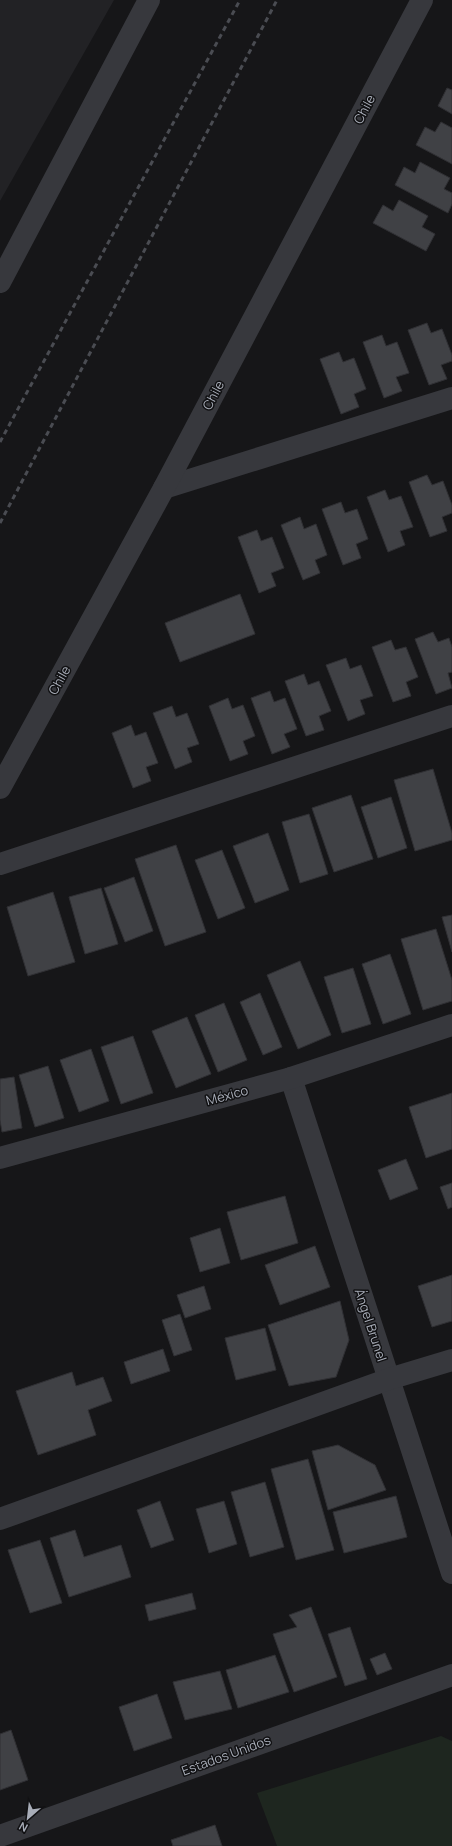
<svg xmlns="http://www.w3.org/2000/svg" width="452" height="1846" font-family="Manrope,sans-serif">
  <rect width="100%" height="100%" fill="#161618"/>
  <path fill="#222225" d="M0,0H114L0,201Z"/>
  <path fill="#1e261f" d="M441,1736L452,1741V1846H277L257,1793Z"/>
  <g fill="#404145" stroke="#303034">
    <path d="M447,88L452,90V114L438,106Z"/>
    <path d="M441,122L452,128V164L416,145L425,127L435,132Z"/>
    <path d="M420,162L450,178L444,189L452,193V204L448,213L395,185L404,167L415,173Z"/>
    <path d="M399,200L428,216L422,227L435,234L426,251L373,223L383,205L393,211Z"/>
    <path d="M427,323L431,333L442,329L452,355V361L441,365L447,379L429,385L408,330Z"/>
    <path d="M382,335L386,346L397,342L409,373L396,377L402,391L384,398L363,342Z"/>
    <path d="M339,352L343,362L354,358L366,389L354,394L359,407L341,414L320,359Z"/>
    <path d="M427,475L432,485L443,481L452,505V513L442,517L447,531L430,537L409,482Z"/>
    <path d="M385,490L389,500L401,496L413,527L400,531L405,545L388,552L367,497Z"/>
    <path d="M341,502L345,513L357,509L368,539L356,544L361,558L343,565L322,509Z"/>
    <path d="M300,517L304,529L316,524L327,555L315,560L320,573L303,580L281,525Z"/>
    <path d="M257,530L261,541L272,537L284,568L271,573L276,586L259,593L238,537Z"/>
    <path d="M240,594L255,634L180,662L165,623Z"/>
    <path d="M433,632L438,642L449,638L452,647V672L448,673L452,688L436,694L415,639Z"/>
    <path d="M391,640L395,650L406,647L418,677L406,682L411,696L393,702L372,647Z"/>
    <path d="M346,658L350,669L361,665L373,696L360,700L365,714L348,721L326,665Z"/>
    <path d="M304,674L308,685L319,681L331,711L319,716L324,730L306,736L285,681Z"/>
    <path d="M270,691L274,702L285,698L297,729L284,734L290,747L272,754L251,698Z"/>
    <path d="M228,698L232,709L243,705L255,736L243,741L248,754L230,761L209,706Z"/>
    <path d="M172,706L176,717L187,713L199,744L187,748L192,762L175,769L153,713Z"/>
    <path d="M131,725L135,736L146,732L158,763L146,767L151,781L133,788L112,733Z"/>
    <path d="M433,769L452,833V840L415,851L394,780Z"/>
    <path d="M351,795L373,859L334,872L312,808Z"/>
    <path d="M391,797L407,848L378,858L361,807Z"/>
    <path d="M309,814L328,874L300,883L282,822Z"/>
    <path d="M268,833L289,890L255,903L233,846Z"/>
    <path d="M176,845L206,932L165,946L135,859Z"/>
    <path d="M222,850L245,908L218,919L195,860Z"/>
    <path d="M134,877L153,931L125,942L104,888Z"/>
    <path d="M101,888L118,944L85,954L69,897Z"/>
    <path d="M53,892L75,962L28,976L7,907Z"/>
    <path d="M452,915V952L442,917Z"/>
    <path d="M436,929L452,980V1001L423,1010L401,939Z"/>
    <path d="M390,954L411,1014L383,1024L362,964Z"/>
    <path d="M300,961L331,1035L298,1049L267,975Z"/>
    <path d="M353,968L371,1024L342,1033L324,977Z"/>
    <path d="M260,993L282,1047L263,1055L240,1002Z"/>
    <path d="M224,1003L247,1060L218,1072L195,1015Z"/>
    <path d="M187,1017L211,1074L176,1088L152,1031Z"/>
    <path d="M133,1036L153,1093L121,1104L101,1047Z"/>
    <path d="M91,1049L109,1101L79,1112L60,1060Z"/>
    <path d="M48,1066L64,1118L35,1127L19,1075Z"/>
    <path d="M14,1077L22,1128L2,1132L0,1120V1079Z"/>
    <path d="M452,1093V1149L426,1158L409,1107Z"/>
    <path d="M406,1159L418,1189L390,1200L378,1170Z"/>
    <path d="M452,1183V1207L448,1209L440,1187Z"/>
    <path d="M285,1196L298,1243L241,1260L227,1212Z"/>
    <path d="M220,1228L230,1263L200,1272L190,1238Z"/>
    <path d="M315,1246L330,1287L280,1305L265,1265Z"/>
    <path d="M452,1275V1321L432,1327L418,1286Z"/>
    <path d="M204,1286L211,1309L185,1318L177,1295Z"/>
    <path d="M340,1301L349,1340L336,1377L289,1386L268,1325Z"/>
    <path d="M180,1314L192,1350L174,1356L162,1320Z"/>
    <path d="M265,1328L276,1370L236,1380L225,1338Z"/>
    <path d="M163,1349L170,1371L131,1384L124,1362Z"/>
    <path d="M72,1372L76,1386L103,1377L112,1401L88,1410L96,1435L38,1455L16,1391Z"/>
    <path d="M338,1445L375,1465L386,1490L328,1510L312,1451Z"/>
    <path d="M308,1459L334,1550L296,1560L271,1469Z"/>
    <path d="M265,1482L284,1547L250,1557L231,1492Z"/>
    <path d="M396,1496L407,1537L344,1553L333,1512Z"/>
    <path d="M160,1501L174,1540L151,1548L137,1510Z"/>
    <path d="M224,1501L237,1544L209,1553L196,1509Z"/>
    <path d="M75,1530L84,1557L121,1545L131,1577L69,1597L50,1538Z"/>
    <path d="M40,1540L62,1603L30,1613L8,1550Z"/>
    <path d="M192,1593L196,1609L149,1621L145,1605Z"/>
    <path d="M311,1607L337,1677L294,1692L273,1634L297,1627L289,1615Z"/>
    <path d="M350,1627L367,1679L345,1686L328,1634Z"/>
    <path d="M385,1653L392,1669L377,1675L370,1659Z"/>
    <path d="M275,1655L289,1692L238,1708L226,1670Z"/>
    <path d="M220,1671L232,1709L185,1720L173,1682Z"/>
    <path d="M157,1694L172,1738L134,1751L119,1707Z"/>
    <path d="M11,1730L28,1780L0,1790V1734Z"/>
    <path d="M215,1825L222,1846H173L171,1840Z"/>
  </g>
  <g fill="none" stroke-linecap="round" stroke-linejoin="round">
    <g stroke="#37383d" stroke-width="22">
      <path d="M0,282L149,0"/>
      <path d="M164,488L452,398"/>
      <path d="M0,788L164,488L422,0"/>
      <path d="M0,864L452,716"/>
      <path d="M291,1078L452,1573"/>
      <path d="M0,1158L291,1078L452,1025"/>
      <path d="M0,1519L389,1379L452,1360"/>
      <path d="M0,1836L452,1675"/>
    </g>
    <g stroke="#4a4c52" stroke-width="3" stroke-dasharray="5 4" stroke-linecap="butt">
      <path d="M0,442L240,0"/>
      <path d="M0,523L277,0"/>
    </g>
  </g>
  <g text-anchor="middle" stroke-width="3" stroke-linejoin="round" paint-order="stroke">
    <g font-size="13" fill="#a8adb8" stroke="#111113">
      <text transform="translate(364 109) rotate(-62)" y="5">Chile</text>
      <text transform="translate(213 395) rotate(-62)" y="5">Chile</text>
      <text transform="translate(59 680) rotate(-61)" y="5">Chile</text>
      <text transform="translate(227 1095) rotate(-15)" y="5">México</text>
      <text transform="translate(371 1325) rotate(72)" y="5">Ángel Brunel</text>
      <text transform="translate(226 1755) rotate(-20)" y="5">Estados Unidos</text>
    </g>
  </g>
  <g transform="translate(28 1818) rotate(208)" stroke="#111113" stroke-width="3" paint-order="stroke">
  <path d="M0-3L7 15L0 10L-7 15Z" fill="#a8adb8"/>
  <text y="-6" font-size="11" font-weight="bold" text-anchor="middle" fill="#a8adb8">N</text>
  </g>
</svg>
